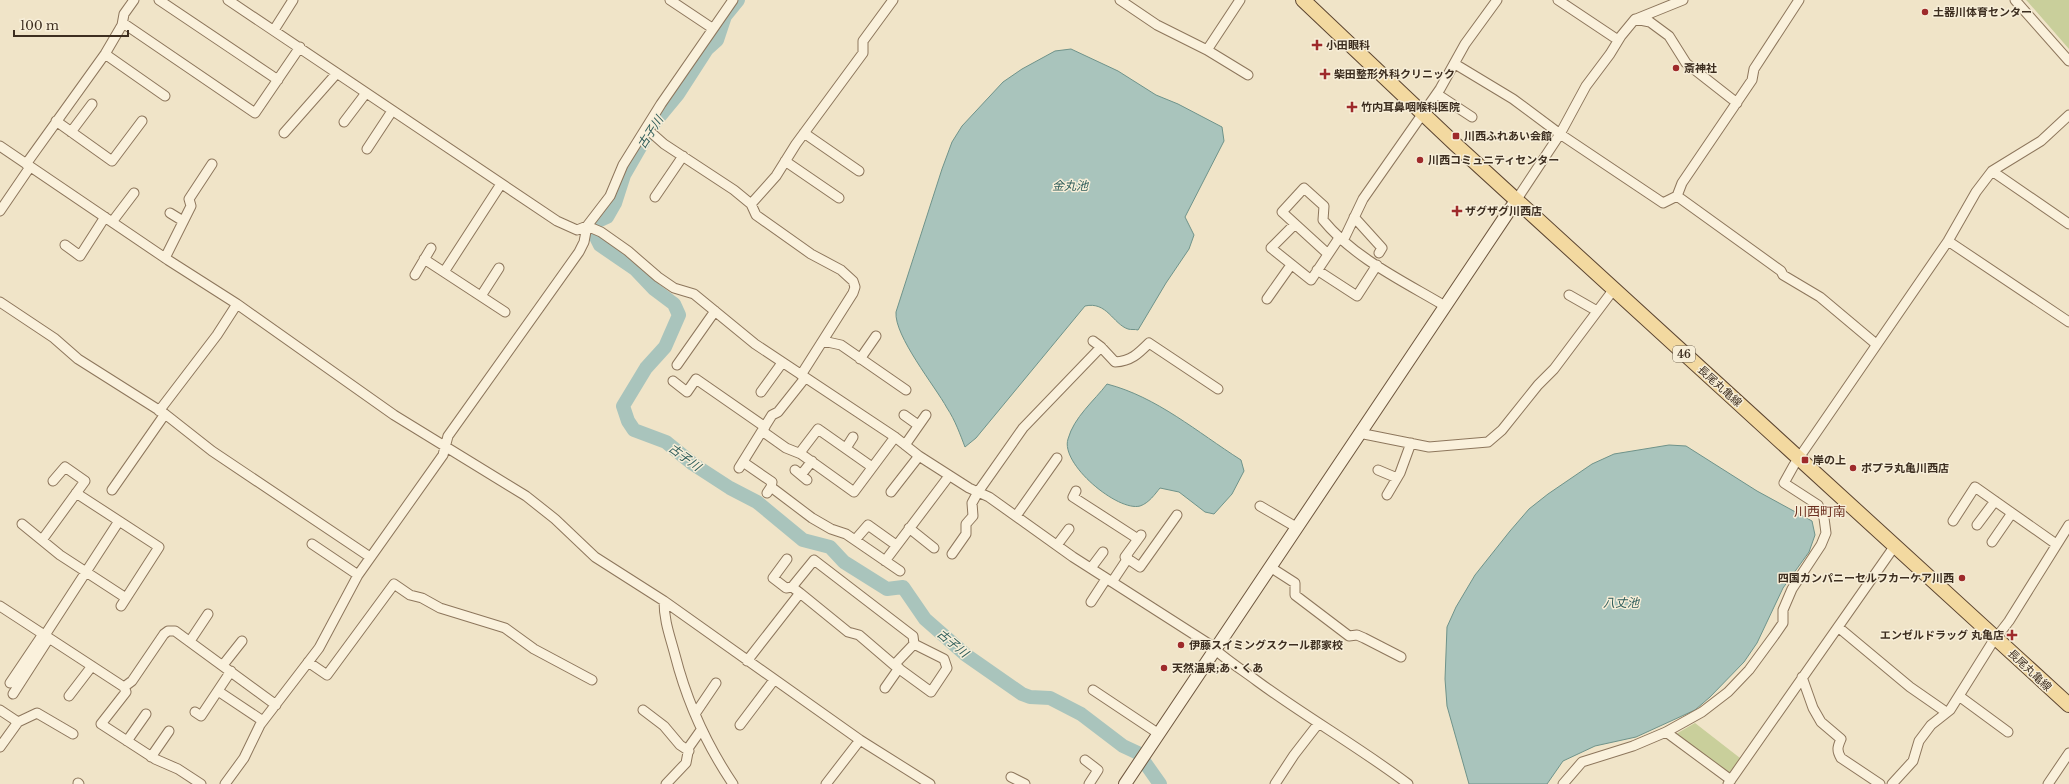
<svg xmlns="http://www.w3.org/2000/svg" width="2069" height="784" font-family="'Libre Baskerville','Noto Sans JP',serif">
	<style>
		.green { fill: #c9cf9b }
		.water { fill: #a9c4bc; stroke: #6f938a }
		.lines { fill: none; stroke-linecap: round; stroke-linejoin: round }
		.river { stroke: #a9c4bc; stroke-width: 14 }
		.street-casing { stroke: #8d765c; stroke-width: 11 }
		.secondary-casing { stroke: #6f573f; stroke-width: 14 }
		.primary-casing { stroke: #5b4430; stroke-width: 16 }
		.street { stroke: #faf1dc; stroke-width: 9 }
		.secondary { stroke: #faf1dc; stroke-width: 12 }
		.primary { stroke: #f3d9a0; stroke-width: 14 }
		.poi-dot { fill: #9e2a2b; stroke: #f7eed8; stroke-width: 1.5 }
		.labels { text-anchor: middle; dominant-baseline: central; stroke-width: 3; stroke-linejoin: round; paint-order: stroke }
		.shield { fill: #f7eed8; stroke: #756857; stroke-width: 1 }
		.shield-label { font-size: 10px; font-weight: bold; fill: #3d2e20 }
		.poi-label { font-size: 11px; font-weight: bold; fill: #3d2e20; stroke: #f7eed8; text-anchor: start }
		.street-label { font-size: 11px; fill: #3d2e20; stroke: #f7eed8 }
		.water-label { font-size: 12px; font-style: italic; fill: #2f5d5a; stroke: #f7eed8 }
		.quarter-label { font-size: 13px; fill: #6b2e1e; stroke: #f7eed8 }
	</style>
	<rect width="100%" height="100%" fill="#f0e4c8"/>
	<path class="green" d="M2026,0H2069V49L2028,2Z
		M1695,723L1740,758L1730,772H1726L1676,734Z"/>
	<path class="water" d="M1071,49L1118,71L1156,95L1178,104L1222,127L1224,141L1185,217L1194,235L1189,249L1166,283L1138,330C1135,329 1131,330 1128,329C1113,324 1107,301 1085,306L976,438L965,447C960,434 955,420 947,408C935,386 894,336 896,312L942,169L952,142L962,126L1003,82L1022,69L1055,51Z
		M1107,384C1157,397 1197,432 1241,460L1244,471L1232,494L1214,514L1205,512L1179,492L1160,488C1155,494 1149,503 1140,506C1118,512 1060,464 1068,439C1074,417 1094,401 1107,384Z
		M1669,445L1686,446L1757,491L1812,521L1815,535L1809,552L1783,588L1757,643L1744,662L1710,697L1695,710L1636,737L1595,746L1563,761L1547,784H1469L1447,706L1445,679L1447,627L1456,607L1475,575L1510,531L1529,509L1548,494L1592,464L1614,454Z"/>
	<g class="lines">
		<path class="river" d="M738,0L725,16L717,40L707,49L678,94L654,123L624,175L615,203L607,217L596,222L594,233L600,245L635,269L654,289L674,304L679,315L665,347L646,368L623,406L628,421L634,430L666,442L693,464L730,488L757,502L803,540L830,547L844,562L887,589L903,587L925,619L966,655L1022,694L1030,697L1050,698L1081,714L1123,746L1138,753L1160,784"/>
		<g class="street-casing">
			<path id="street" d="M159,0L278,80
				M228,0L557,221L577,230L587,226L601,232L628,251L658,277L674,288L694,294L755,344L895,437L919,456L969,488L989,497L1073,557L1209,644C1223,658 1241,669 1257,681C1306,717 1359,747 1408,784
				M670,0L712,28
				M1120,0L1157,25L1207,50L1248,75
				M1558,0L1618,40
				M2015,0L2069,61
				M1636,19L1683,0
				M123,23L255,113L300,47
				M274,30L293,0
				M1207,50L1240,0
				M105,54L165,96
				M1455,64L1513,99L1560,134L1663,203L1677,196L1682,183L1752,80L1754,69L1799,0
				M1437,94L1472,117
				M56,121L112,161L142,121
				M344,122L366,93
				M646,128L664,144L734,190L751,204L756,215L811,254L841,270L853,281L855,287L853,293L801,375
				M71,132L92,104
				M284,133L337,73
				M804,133L859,171
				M0,146L168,260L237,304L394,415L526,496L555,519L595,557L664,601L860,740L930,784
				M367,149L392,111
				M785,161L839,198
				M26,164L105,54L122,25L124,14L134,0
				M1992,171L2069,224
				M1677,196L1781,271L1783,275L1820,297L1876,344
				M655,197L683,156
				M1517,199L1560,134L1586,86L1610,54L1621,36L1635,19L1650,22L1669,36L1686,63L1737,103
				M751,204L776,176L796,144L863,53V41L893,0
				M0,211L30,167
				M170,213L183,221
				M1354,217L1382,248L1379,253
				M112,222L134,193
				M1295,224L1271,248L1311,280L1339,238
				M1343,241L1363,199L1440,89L1465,44L1497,0
				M1948,241L2069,322
				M65,245L80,256L105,217
				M1328,254L1282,212L1304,188L1324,206L1323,220C1354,258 1403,281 1445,306
				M165,258L191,206L189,199L212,164
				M424,259L505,312
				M1317,270L1357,296L1377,265
				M444,272L501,184
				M415,275L431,248
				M1569,295L1597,311
				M481,296L499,268
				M1267,299L1291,265
				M0,302L54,338L78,359L165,414L212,451L370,557
				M823,341L841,345L906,390
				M1093,341L1101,347
				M860,359L876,336
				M677,365L715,311
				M805,378L778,412L772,415L762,431L786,448L801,454L854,492L895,437
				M673,381L687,392L696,379L765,427
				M761,392L782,363
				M159,411L217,335L237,304
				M904,415L918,425
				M1359,433L1429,447L1488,442L1502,430L1538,385L1554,369L1614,289
				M905,445L926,415
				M846,448L853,437
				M801,454L802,450L818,429L872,467
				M743,462L772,482L771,487L767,493
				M739,468L762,431
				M795,470L807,480
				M1378,470L1397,478
				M801,475L812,461
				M771,487L812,518L831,529L846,534L900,571
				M112,490L165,414
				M1076,491L1073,497L1138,539
				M891,492L919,456
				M76,493L159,547L121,606
				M1387,495L1400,473L1411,443
				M1260,506L1296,527
				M1016,516L1057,458
				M1953,521L1975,487L2056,544
				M22,524L60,555L126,598
				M1977,525L1995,501
				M909,528L934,548
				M1141,535L1125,557L1140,567L1177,515
				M42,540L85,481L65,467L53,481
				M855,540L868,525L896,545
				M1992,542L2012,513
				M312,544L358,575
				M1057,545L1069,529
				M952,554L966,534V524L973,516L972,503L978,492L1023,428L1101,347L1115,362C1131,361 1138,354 1149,343L1218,389
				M787,559L773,578L786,588L792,587
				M885,561L949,476
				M1270,567L1295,583V595L1349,636L1357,635L1364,638L1401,657
				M1091,568L1103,552
				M1112,582L1128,558
				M664,601C664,621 670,636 675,655C687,702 706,744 733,784
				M1091,602L1106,579
				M0,606L124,687L132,681L164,634L168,631H175L276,705
				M1838,627L1910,687L1946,712
				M45,635L119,521
				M190,641L208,614
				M747,661L800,593L792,587L814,560L913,636L914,644L894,665L859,635L848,632L800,593
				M308,662L327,675L394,584L410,595L422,598L440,608L505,628L534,649L592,680
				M223,665L242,641
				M894,665L931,692L947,668L944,659L914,644
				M1802,677L1813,708L1821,722L1841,739C1838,746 1836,750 1841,758L1880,784
				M10,683L43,634
				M124,687L126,692L101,724L155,759L178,769L201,784
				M885,688L899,668
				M1093,690L1159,734
				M218,691L263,721
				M13,694L49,638
				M69,696L92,666
				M1959,696L2008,732
				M0,710L18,722
				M643,710L664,726L680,745L689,751
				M195,712L201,716L231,671
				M695,714L716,683
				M740,725L774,680
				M1666,732L1731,780
				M127,741L146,714
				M0,747L18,722L37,713L73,734
				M151,757L169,731
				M1085,760L1098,770L1089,784
				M1011,777L1025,784
				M78,783L79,784
				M225,784L244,758L260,725L319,648L358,575L443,455L448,436L579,252L584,242L587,226L610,196L623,165L661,104L733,0
				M666,784L686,763L689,747L701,730
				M826,784L860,740
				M1275,784L1294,755L1318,724
				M1563,784L1582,762L1633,746L1666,732L1702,712L1728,692L1749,670L1774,636L1783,623V610L1792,589L1821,545L1826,533L1824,518L1818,505L1784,483L1794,465L1948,241L1976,192L1992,171L2041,141L2069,115
				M1728,784L1894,547
				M1892,784L1913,761L1919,741L1931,725L1950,710L1992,643L2009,621L2069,525
				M2048,784L2069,753"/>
		</g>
		<g class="secondary-casing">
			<path id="secondary" d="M1125,784L1517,199"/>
		</g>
		<g class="primary-casing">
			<path id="primary" d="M1303,0L1455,144L2069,705"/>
		</g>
		<use href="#street" class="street"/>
		<use href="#secondary" class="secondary"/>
		<use href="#primary" class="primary"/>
	</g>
	<g class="poi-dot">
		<circle cx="1925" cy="12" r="4"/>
		<path d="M1315 39h4v4h4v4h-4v4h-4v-4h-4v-4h4z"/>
		<circle cx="1676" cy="68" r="4"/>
		<path d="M1323 68h4v4h4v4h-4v4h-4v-4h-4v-4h4z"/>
		<path d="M1350 101h4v4h4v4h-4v4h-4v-4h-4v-4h4z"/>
		<rect x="1452" y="132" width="8" height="8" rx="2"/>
		<circle cx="1420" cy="160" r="4"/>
		<path d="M1455 205h4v4h4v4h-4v4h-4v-4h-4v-4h4z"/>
		<rect x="1801" y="456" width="8" height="8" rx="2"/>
		<circle cx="1853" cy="468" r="4"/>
		<circle cx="1962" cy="578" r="4"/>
		<path d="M2010 629h4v4h4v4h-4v4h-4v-4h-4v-4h4z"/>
		<circle cx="1181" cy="645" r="4"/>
		<circle cx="1164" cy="668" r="4"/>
	</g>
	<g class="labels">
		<rect class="shield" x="1673" y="346" width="22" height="16" rx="3"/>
		<g class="shield-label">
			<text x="1684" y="354">46</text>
		</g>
		<g class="poi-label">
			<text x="1933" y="12">土器川体育センター</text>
			<text x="1326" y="45">小田眼科</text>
			<text x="1684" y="68">斎神社</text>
			<text x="1334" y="74">柴田整形外科クリニック</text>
			<text x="1361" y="107">竹内耳鼻咽喉科医院</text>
			<text x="1464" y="136">川西ふれあい会館</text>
			<text x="1428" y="160">川西コミュニティセンター</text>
			<text x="1465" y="211">ザグザグ川西店</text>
			<text x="1813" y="460">岸の上</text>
			<text x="1861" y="468">ポプラ丸亀川西店</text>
			<text x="1954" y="578" text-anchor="end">四国カンパニーセルフカーケア川西</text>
			<text x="2004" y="635" text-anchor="end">エンゼルドラッグ 丸亀店</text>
			<text x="1189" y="645">伊藤スイミングスクール郡家校</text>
			<text x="1172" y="668">天然温泉;あ・くあ</text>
		</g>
		<g class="street-label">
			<text transform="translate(1720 386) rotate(42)">長尾丸亀線</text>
			<text transform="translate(2030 670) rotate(43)">長尾丸亀線</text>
		</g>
		<g class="water-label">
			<text transform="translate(650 132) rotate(-57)">古子川</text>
			<text x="1070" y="185">金丸池</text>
			<text transform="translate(685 457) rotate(36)">古子川</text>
			<text x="1621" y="602">八丈池</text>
			<text transform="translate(953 643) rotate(40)">古子川</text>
		</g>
		<g class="quarter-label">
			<text x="1820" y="511">川西町南</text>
		</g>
	</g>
	<path d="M14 30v6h114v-6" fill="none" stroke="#3d2e20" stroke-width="2"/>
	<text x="20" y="30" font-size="12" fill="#3d2e20" stroke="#f7eed8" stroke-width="3" paint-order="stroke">100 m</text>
</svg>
